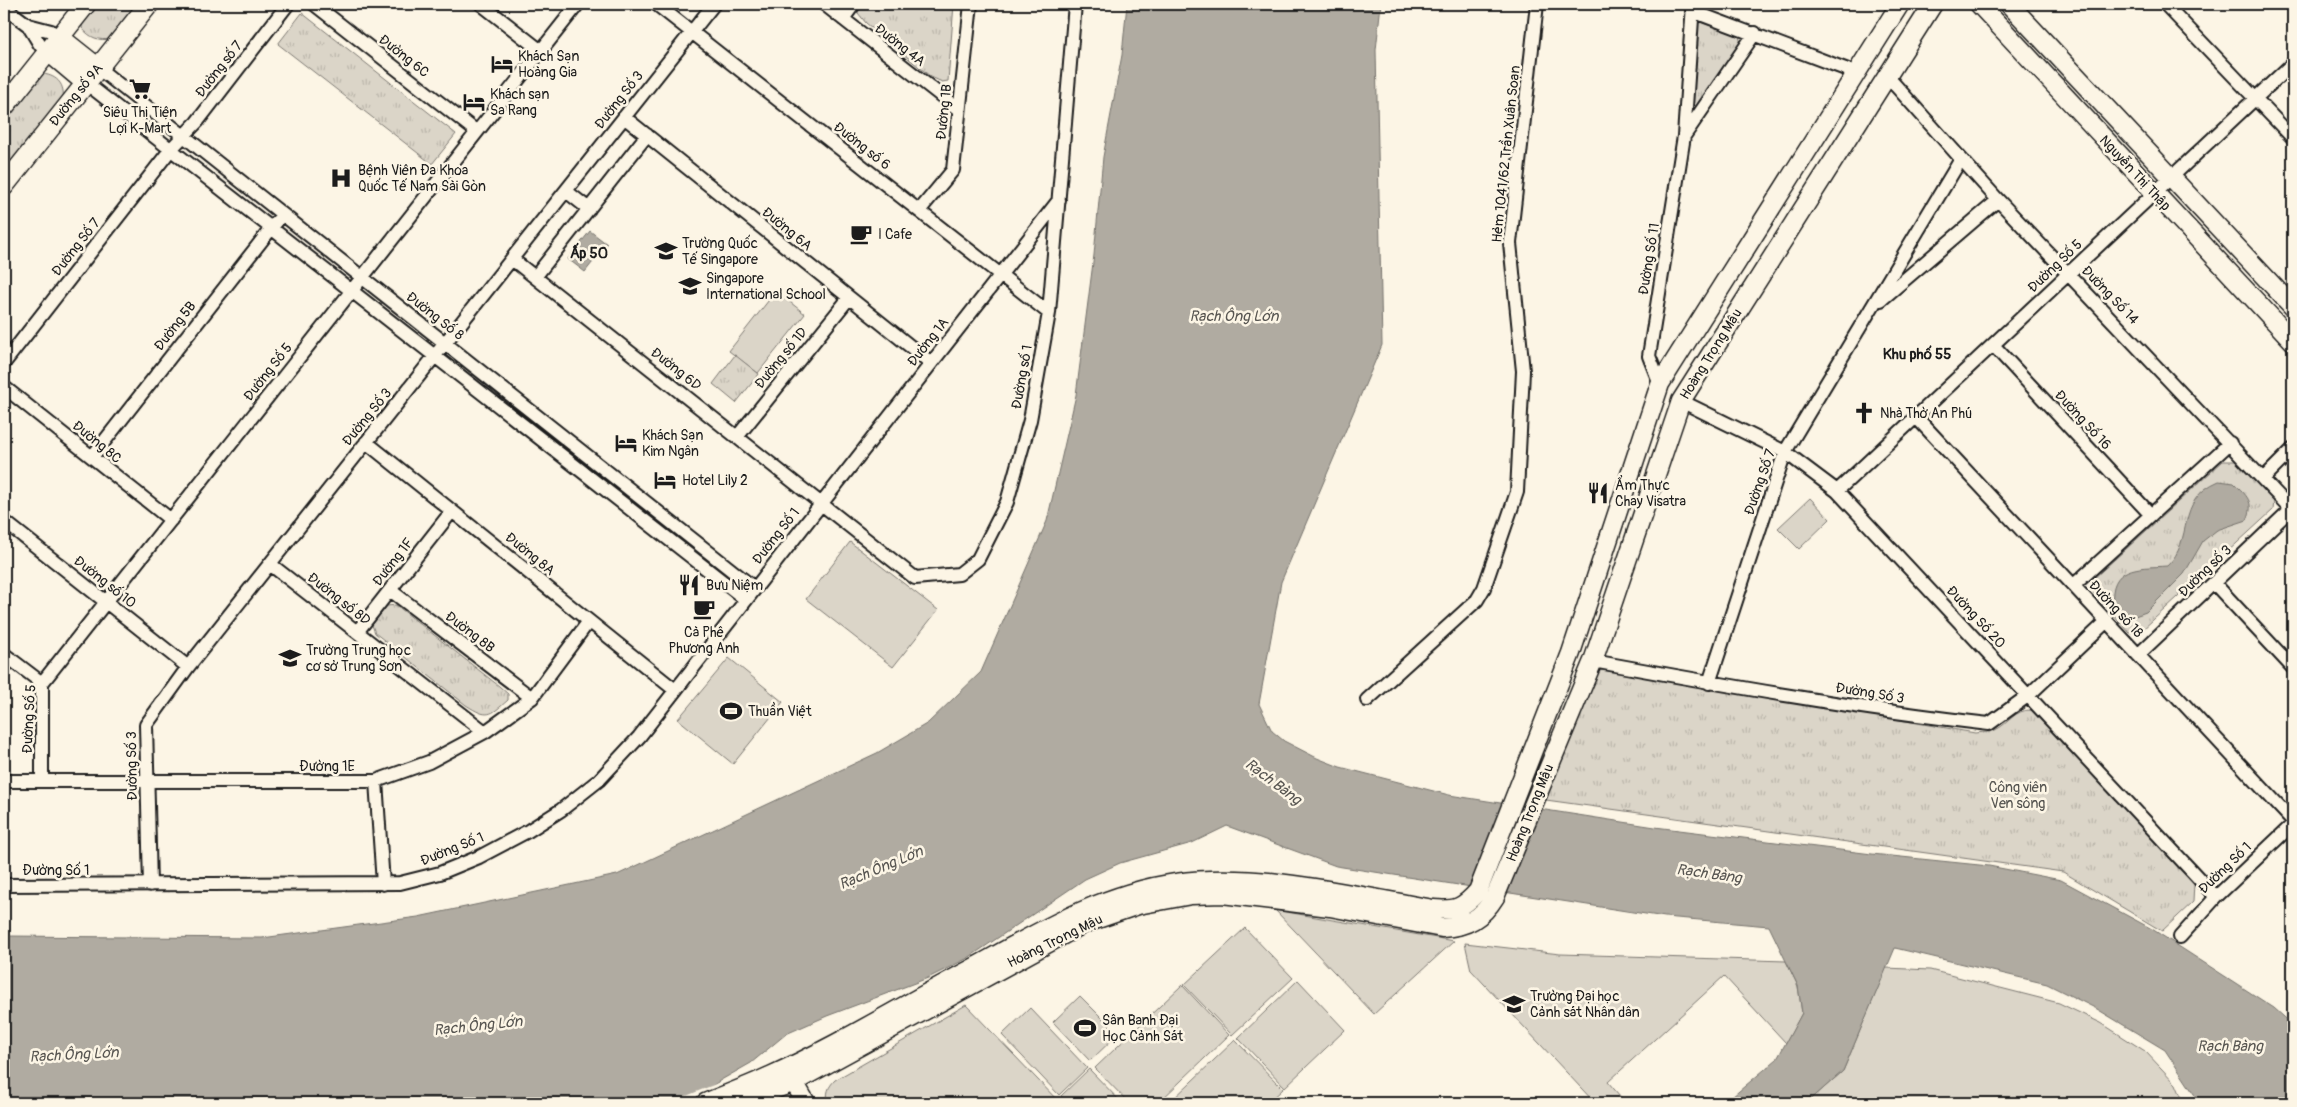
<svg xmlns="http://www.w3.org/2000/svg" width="2297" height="1107" font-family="Pangolin,sans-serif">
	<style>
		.grass { fill: #dbd5c8; stroke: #7c7872 }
		.park { fill: url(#park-tufts); stroke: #7c7872 }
		.water { fill: #b0aba1; stroke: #75726c }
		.pier { fill: #fcf5e5 }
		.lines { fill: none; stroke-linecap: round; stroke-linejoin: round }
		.street-casing { stroke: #1c1c1c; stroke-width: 16 }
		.secondary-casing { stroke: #1c1c1c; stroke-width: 21 }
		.primary-casing { stroke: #1c1c1c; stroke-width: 22 }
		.street { stroke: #fcf5e5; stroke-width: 12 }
		.secondary { stroke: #fcf5e5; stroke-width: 18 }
		.primary { stroke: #fcf5e5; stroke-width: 19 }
		.labels { text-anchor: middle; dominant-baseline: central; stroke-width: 5; stroke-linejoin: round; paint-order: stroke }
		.street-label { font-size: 14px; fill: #1c1c1c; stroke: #fcf5e5 }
		.poi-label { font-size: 14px; fill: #1c1c1c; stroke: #fcf5e5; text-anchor: start }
		.park-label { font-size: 14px; fill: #555450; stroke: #fcf5e5 }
		.neighbourhood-label { font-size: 15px; font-weight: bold; fill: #1c1c1c; stroke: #fcf5e5 }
		.water-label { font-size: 15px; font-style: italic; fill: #575551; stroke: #fcf5e5 }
	</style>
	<defs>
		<pattern id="park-tufts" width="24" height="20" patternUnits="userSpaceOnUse" patternTransform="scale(1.25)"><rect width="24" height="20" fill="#dbd5c8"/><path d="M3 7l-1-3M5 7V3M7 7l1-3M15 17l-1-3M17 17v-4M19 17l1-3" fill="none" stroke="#bbb6ab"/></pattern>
	</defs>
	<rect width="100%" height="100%" fill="#fcf5e5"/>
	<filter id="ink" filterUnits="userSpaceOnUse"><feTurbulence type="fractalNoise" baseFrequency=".02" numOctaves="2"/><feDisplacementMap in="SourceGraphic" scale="10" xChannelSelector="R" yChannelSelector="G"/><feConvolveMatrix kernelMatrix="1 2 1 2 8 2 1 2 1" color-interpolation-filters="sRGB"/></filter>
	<g filter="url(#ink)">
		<path class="grass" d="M776,291L805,314L758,373L729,351Z
			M1810,498L1830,519L1799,549L1778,528Z
			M850,542L938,610L893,667L806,599Z
			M729,658L783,702L733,764L678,719Z
			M1275,910L1454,941L1374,1014Z
			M1245,928L1293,978L1232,1035L1184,985Z
			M1465,943L1560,954L1786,961L1798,986L1802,1013L1786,1043L1724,976L1608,1082L1626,1103H1595L1471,970Z
			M1886,968L1930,970L2059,1003L2101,1023L2145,1051L2176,1084L2184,1103H1807L1843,1071Z
			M1298,980L1345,1030L1285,1087L1238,1038Z
			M1182,985L1229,1035L1158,1103H1129L1095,1068Z
			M1080,996L1118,1034L1090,1061L1053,1022Z
			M966,1005L1060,1103H828C826,1093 828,1087 835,1080Z
			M1030,1008L1087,1068L1059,1095L1002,1035Z
			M1235,1040L1283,1089L1268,1103H1169Z
			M1089,1069L1122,1103H1068L1061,1096Z"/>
		<path class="park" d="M95,4H140L111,39C99,41 90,38 82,28L83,19Z
			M861,4H954L948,81L942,82L931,77L866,23L858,13Z
			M302,13L456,134L432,164L278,44Z
			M1701,22L1739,36L1741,44L1694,112L1691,111L1696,24Z
			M43,74C58,76 65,85 63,100L4,175V118L36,78Z
			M735,355L759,374L736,403L713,384Z
			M2223,461H2236L2274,501L2273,510L2142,630L2130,633L2092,591L2093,579Z
			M396,605L499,686L508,694V700C490,716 488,719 466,705L375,633L372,625L387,606Z
			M1605,669L1975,733C1981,732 1989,733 1995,730C2009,724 2014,709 2032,710L2194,883L2193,902L2162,931L2063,872L1546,800L1589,681L1595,673Z"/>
		<path class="water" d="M1127,4H1381L1376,50L1382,345L1281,582L1259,704L1272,731L1284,741L1317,758L1340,767L1449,795L1655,827L1872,854L1989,866L2061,880L2152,929L2274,1008L2293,1025V1103H2200L2165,1050L2097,1009L2047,984L1895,948L1843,1071L1807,1103H1714L1732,1097L1777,1059L1802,1013L1798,986L1769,926L1665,917L1336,866L1227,826L1192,843L1120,863L1085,879L968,958L928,978L827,1016L786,1034L751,1063L721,1080L700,1094L692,1103H4V936L262,938L418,917L617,875L877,753L928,723L981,672L1047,521L1076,395L1094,255L1103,157L1122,55Z
			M590,231L607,244L585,272L568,259Z
			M2219,481L2234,483C2247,496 2255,502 2247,520L2217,530L2203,541L2184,574L2146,612L2135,616L2124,613L2113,605C2109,565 2138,568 2167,566C2195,540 2174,500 2219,481Z"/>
		<path class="pier" d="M723,1082L696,1103H669L723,1081Z"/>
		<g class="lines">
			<g class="street-casing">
				<path id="street" d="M314,4L477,132
					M481,4L541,51
					M656,4L1049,313
					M824,4L958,109
					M2165,4L2293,138
					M4,7L28,25L40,45L48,51
					M1692,11L1856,73
					M843,19L854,4
					M28,25L51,31L59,37
					M98,68L754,588
					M1887,76L1998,200L2293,511
					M86,83L745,599
					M624,117L931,363
					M1684,136L1755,33
					M566,191L589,209
					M919,211L953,170L971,4
					M512,259L915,578L959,574L978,559L1007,502L1030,420L1049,313L1075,4
					M535,277L647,135
					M1881,300L1998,200
					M1994,346L2151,515
					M4,363L171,149L197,122L288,4
					M1660,384L1649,356L1684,136L1693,4
					M4,387L171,520
					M1681,401L1785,452L1837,491L2216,897
					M1917,418L2293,821
					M737,437L849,298
					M366,442L675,690
					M92,457L277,221
					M2263,479L2293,449
					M1837,491L2293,63
					M4,521L188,667
					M270,564L485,732
					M2214,583L2293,668
					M2074,585L2230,443
					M390,590L532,698
					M357,632L452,511
					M4,654L42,683
					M2138,655L2291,509
					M1593,661C1724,685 1856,709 1989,724L2029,695L2107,621
					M1709,683L1785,452L1961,159
					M1367,700L1477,600L1484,588L1517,492L1523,371L1510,243L1537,4
					M4,781H376L429,762L485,732L532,698L589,621
					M42,781V683L578,4
					M376,781L383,884
					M4,885L400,883L440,873L479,857L528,831L561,810L599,780L639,737L1059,200
					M150,885L146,725L188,667L714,4
					M2180,937L2216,897L2293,824"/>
			</g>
			<g class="secondary-casing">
				<path id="secondary" d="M1979,4L2293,341
					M2009,4L2293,307
					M789,1073L806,1103
					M705,1103C727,1094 749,1086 770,1076C837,1046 900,1007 964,973C1032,936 1098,894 1176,883C1257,871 1353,895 1433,909C1456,911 1463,908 1478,891L1571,653L1660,384L1900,4
					M740,1103L794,1082L1083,924L1138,905L1191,895L1222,894L1330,907L1442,928C1467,927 1482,918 1495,897L1593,661L1681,401L1933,4"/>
			</g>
			<g class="primary-casing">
				<path id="primary" d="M59,37L98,68
					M48,51L86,83
					M4,107L86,4
					M4,186L149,4"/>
			</g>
			<use href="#street" class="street"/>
			<use href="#secondary" class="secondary"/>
			<use href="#primary" class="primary"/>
		</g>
	</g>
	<defs>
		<g id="hotel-bare" transform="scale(1.725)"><path d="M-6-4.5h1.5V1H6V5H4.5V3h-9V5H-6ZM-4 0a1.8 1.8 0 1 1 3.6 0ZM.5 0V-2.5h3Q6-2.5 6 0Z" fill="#1c1c1c" stroke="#fcf5e5" stroke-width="2.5" paint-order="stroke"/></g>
		<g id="supermarket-bare" transform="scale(1.725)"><path d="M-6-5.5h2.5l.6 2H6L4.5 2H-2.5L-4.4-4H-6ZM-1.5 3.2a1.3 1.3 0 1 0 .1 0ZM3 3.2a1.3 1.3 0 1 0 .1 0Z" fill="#1c1c1c" stroke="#fcf5e5" stroke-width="2.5" paint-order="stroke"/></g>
		<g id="hospital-bare" transform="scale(1.725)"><path d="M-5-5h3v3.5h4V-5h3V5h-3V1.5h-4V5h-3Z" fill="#1c1c1c" stroke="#fcf5e5" stroke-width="2.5" paint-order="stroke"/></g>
		<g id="cafe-bare" transform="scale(1.725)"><path d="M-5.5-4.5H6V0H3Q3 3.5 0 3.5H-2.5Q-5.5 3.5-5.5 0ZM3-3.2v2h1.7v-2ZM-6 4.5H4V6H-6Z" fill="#1c1c1c" stroke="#fcf5e5" stroke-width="2.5" paint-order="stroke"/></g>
		<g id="school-bare" transform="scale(1.725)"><path d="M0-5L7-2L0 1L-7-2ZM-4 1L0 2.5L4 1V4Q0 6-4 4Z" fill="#1c1c1c" stroke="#fcf5e5" stroke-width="2.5" paint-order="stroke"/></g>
		<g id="church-bare" transform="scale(1.725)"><path d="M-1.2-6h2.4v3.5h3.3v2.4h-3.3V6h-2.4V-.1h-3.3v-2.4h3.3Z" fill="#1c1c1c" stroke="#fcf5e5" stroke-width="2.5" paint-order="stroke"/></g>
		<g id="restaurant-bare" transform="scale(1.725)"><path d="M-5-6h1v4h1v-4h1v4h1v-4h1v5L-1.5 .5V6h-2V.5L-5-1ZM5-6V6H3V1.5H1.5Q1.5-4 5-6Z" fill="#1c1c1c" stroke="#fcf5e5" stroke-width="2.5" paint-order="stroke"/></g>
		<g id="stadium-bare" transform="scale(1.725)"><path d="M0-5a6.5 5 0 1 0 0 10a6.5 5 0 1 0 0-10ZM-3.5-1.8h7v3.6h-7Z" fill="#1c1c1c" stroke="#fcf5e5" stroke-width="2.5" paint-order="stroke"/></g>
		<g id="university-bare" transform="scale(1.725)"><path d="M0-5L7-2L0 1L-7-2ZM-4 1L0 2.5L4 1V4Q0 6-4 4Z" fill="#1c1c1c" stroke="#fcf5e5" stroke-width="2.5" paint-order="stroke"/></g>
	</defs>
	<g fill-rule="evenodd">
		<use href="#hotel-bare" x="502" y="64"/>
		<use href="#supermarket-bare" x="140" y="89"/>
		<use href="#hotel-bare" x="474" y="102"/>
		<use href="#hospital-bare" x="341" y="178"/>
		<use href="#cafe-bare" x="861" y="234"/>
		<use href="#school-bare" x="666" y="251"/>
		<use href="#school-bare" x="690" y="286"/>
		<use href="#church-bare" x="1864" y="413"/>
		<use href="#hotel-bare" x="626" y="443"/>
		<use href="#hotel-bare" x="665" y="480"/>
		<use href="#restaurant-bare" x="1598" y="493"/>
		<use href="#restaurant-bare" x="689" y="585"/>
		<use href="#cafe-bare" x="704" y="609"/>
		<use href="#school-bare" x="290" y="658"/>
		<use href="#stadium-bare" x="731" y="711"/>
		<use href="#university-bare" x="1514" y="1004"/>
		<use href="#stadium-bare" x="1085" y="1028"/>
	</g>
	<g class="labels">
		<g class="street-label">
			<text transform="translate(900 45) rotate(38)">Đường 4A</text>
			<text transform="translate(404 56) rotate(38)">Đường 6C</text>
			<text transform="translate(219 69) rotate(-52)">Đường số 7</text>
			<text transform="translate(76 95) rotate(-51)">Đường số 9A</text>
			<text transform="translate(619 100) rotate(-52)">Đường Số 3</text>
			<text transform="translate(944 112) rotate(-84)">Đường 1B</text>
			<text transform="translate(862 146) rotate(38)">Đường số 6</text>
			<text transform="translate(1506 154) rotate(-84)">Hẻm 1041/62 Trần Xuân Soạn</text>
			<text transform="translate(2135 173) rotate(47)">Nguyễn Thị Thập</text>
			<text transform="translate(787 229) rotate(39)">Đường 6A</text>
			<text transform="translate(76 247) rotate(-52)">Đường Số 7</text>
			<text transform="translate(1649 259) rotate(-81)">Đường Số 11</text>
			<text transform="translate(2055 266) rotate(-44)">Đường Số 5</text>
			<text transform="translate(2110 295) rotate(46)">Đường Số 14</text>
			<text transform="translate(435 316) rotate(38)">Đường Số 8</text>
			<text transform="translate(175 326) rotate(-52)">Đường 5B</text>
			<text transform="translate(928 342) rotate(-52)">Đường 1A</text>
			<text transform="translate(1711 354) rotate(-58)">Hoàng Trọng Mậu</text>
			<text transform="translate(781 358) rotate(-51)">Đường số 1D</text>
			<text transform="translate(676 369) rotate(38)">Đường 6D</text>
			<text transform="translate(268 372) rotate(-52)">Đường Số 5</text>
			<text transform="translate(1022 377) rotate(-80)">Đường số 1</text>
			<text transform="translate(367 417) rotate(-51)">Đường Số 3</text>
			<text transform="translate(2083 420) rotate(47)">Đường Số 16</text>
			<text transform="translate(97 442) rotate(39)">Đường 8C</text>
			<text transform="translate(1760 482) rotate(-71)">Đường Số 7</text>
			<text transform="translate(776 536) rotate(-52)">Đường Số 1</text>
			<text transform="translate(530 554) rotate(39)">Đường 8A</text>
			<text transform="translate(393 562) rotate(-52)">Đường 1F</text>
			<text transform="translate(2205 571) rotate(-44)">Đường số 3</text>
			<text transform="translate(105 582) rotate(38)">Đường số 10</text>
			<text transform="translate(339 599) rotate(38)">Đường số 8D</text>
			<text transform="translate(2116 609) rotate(47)">Đường số 18</text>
			<text transform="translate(1976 617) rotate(47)">Đường Số 20</text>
			<text transform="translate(470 632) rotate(37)">Đường 8B</text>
			<text transform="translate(1870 693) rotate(9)">Đường Số 3</text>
			<text transform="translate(29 719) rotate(-87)">Đường Số 5</text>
			<text transform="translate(132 766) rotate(-91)">Đường Số 3</text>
			<text x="327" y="766">Đường 1E</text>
			<text transform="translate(1530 813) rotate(-68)">Hoàng Trọng Mậu</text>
			<text transform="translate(452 849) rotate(-22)">Đường Số 1</text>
			<text transform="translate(2225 868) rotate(-44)">Đường Số 1</text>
			<text x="56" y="870">Đường Số 1</text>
			<text transform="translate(1055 941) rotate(-26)">Hoàng Trọng Mậu</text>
		</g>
		<g class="poi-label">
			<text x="518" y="56">Khách Sạn<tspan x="518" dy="16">Hoàng Gia</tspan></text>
			<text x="490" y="94">Khách sạn<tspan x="490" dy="16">Sa Rang</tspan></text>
			<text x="140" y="112" text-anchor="middle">Siêu Thị Tiện<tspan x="140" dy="16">Lợi K-Mart</tspan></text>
			<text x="358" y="170">Bệnh Viện Đa Khoa<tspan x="358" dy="16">Quốc Tế Nam Sài Gòn</tspan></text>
			<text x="878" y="234">I Cafe</text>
			<text x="682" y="243">Trường Quốc<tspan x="682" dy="16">Tế Singapore</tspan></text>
			<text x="706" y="278">Singapore<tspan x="706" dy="16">International School</tspan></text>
			<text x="1880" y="413">Nhà Thờ An Phú</text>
			<text x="642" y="435">Khách Sạn<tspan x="642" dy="16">Kim Ngân</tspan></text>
			<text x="682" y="480">Hotel Lily 2</text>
			<text x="1615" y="485">Ẩm Thực<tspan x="1615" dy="16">Chay Visatra</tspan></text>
			<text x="706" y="585">Bưu Niệm</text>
			<text x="704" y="632" text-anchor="middle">Cà Phê<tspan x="704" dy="16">Phương Anh</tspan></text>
			<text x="306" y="650">Trường Trung học<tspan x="306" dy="16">cơ sở Trung Sơn</tspan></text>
			<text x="748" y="711">Thuần Việt</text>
			<text x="1530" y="996">Trường Đại học<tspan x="1530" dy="16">Cảnh sát Nhân dân</tspan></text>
			<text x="1102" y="1020">Sân Banh Đại<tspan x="1102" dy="16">Học Cảnh Sát</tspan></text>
		</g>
		<g class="park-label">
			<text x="2018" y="787">Công viên<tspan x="2018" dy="16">Ven sông</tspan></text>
		</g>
		<g class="neighbourhood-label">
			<text x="589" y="253">Ấp 50</text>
			<text x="1917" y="354">Khu phố 55</text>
		</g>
		<g class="water-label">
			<text x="1234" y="316">Rạch Ông Lớn</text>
			<text transform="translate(1273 782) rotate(37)">Rạch Bàng</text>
			<text transform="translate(881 868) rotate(-23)">Rạch Ông Lớn</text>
			<text transform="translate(1709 874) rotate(8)">Rạch Bàng</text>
			<text transform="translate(478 1026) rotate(-6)">Rạch Ông Lớn</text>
			<text x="2230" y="1046">Rạch Bàng</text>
			<text transform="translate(74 1055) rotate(-3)">Rạch Ông Lớn</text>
		</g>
	</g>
	<rect width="2297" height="1107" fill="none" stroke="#fcf5e5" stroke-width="20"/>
	<rect x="10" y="10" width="2277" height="1087" fill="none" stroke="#1c1c1c" stroke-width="2" filter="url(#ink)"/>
</svg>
